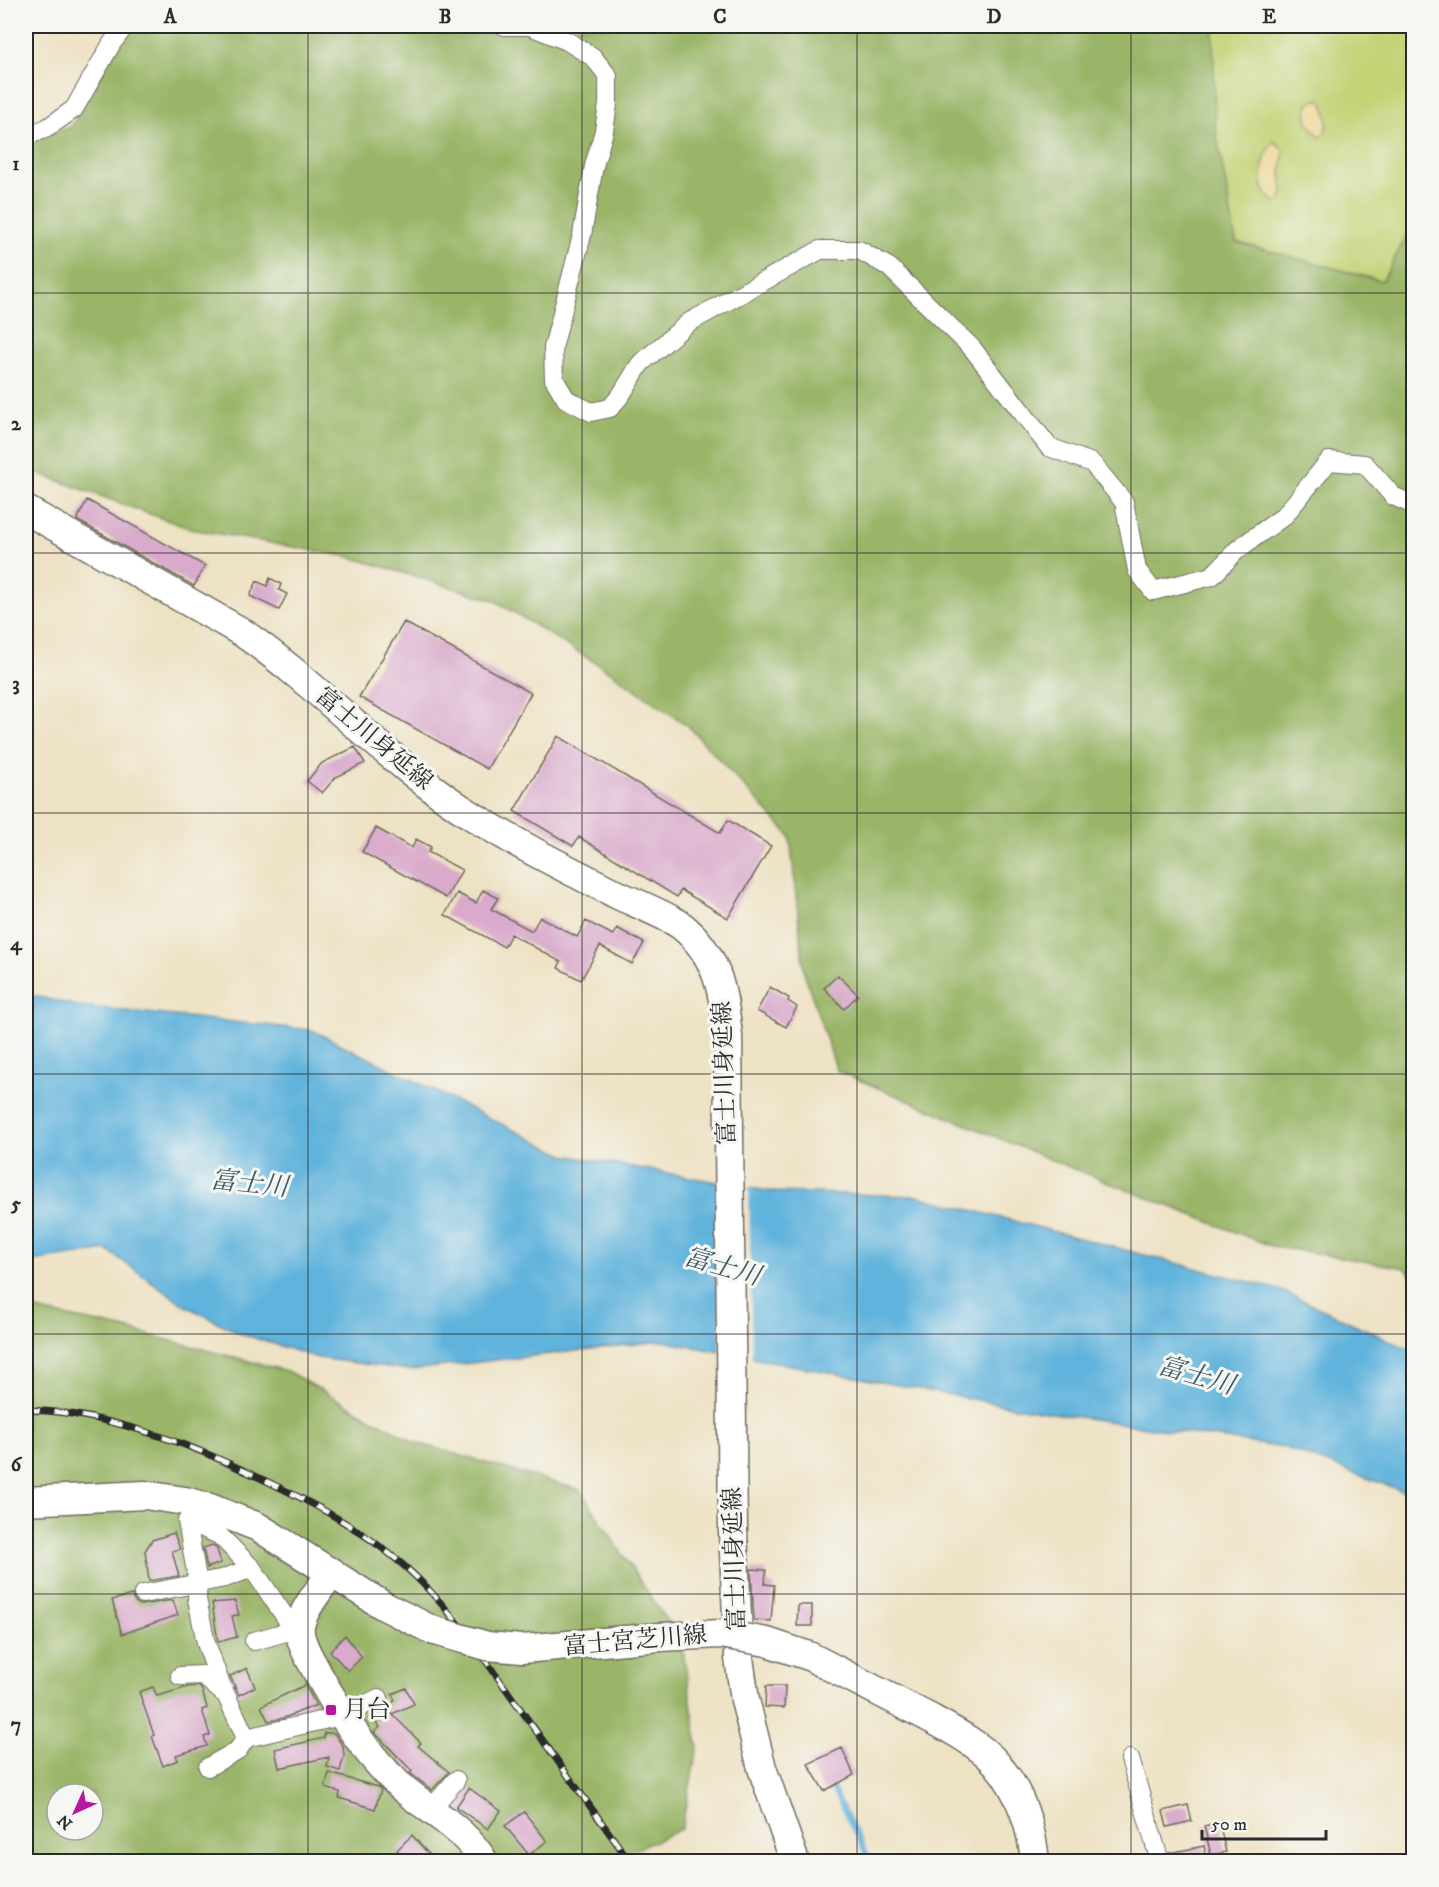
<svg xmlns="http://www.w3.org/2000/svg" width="1439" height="1887" font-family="'IM FELL DW Pica','Noto Serif JP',serif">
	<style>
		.green { fill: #c3d376; stroke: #777f50; stroke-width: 1.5 }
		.forest { fill: #9ab567; stroke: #627049; stroke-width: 1.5; fill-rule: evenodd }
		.sand { fill: #eeda9e; stroke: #8c8264; stroke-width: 1.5 }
		.water { fill: #61b3dc; stroke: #466f84; stroke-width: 1.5 }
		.pier { fill: #eee2c4 }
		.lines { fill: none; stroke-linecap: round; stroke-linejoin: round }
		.stream { stroke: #61b3dc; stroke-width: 5 }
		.building { fill: #d9aacb }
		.street-casing { stroke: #6f6b61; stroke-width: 20 }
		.primary-casing { stroke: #6f6b61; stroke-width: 31 }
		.street { stroke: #fff; stroke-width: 18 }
		.primary { stroke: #fff; stroke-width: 28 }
		.rail-casing { stroke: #2b2b2b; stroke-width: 7 }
		.rail { stroke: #f6f6f2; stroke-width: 4.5; stroke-dasharray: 14; stroke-linecap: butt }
		.primary-bridge-casing { stroke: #6f6b61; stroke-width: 31; stroke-linecap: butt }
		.primary-bridge { stroke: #fff; stroke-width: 28 }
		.grid { fill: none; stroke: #2b2b2b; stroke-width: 1.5; stroke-opacity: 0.55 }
		.poi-dot { fill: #b5179e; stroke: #f6f6f2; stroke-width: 2 }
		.labels { text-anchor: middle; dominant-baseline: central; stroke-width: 6; stroke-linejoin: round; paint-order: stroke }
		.street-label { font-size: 24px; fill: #2b2b2b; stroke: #f6f6f2 }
		.poi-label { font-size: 24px; fill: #2b2b2b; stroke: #f6f6f2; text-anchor: start }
		.water-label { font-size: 26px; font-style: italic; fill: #3e5b69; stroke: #f6f6f2 }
		.neatline { fill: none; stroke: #2b2b2b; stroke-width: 2 }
		.grid-label { font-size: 20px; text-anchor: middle; font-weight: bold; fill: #2b2b2b }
	</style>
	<rect width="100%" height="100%" fill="#f6f6f2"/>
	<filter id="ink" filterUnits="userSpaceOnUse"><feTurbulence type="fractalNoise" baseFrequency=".0167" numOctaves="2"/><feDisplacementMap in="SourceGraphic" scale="12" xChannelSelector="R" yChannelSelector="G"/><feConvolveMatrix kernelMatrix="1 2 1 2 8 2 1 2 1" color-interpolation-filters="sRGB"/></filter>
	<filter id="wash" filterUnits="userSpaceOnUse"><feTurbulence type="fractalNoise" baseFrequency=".008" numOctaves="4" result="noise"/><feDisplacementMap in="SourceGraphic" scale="24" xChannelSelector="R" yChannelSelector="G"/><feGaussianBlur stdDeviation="1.35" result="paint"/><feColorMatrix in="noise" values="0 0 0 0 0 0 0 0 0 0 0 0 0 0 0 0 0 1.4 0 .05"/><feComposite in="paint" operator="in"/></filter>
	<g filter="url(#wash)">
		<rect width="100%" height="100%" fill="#eee2c4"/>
		<path class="green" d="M1117,26H1413V294L1236,242Z"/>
		<path class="forest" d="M123,26H1213L1215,125L1236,242L1382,281L1413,225V1279L1405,1268L1271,1246L1054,1161L837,1071L804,972L790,836L689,727L609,671L494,600L350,557L191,529L26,469V140L71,127Z
			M26,1308L118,1327L287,1371L414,1442L580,1490L682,1644L698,1747L681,1829L637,1849L518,1862H26ZM57,1794H93V1830H57Z"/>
		<path class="sand" d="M1320,99C1327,109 1332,129 1320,137C1309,126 1304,119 1308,103Z
			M1274,141L1284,151L1281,172L1283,191L1281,199L1275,203C1271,198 1264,193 1263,187C1260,171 1264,153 1274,141Z"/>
		<path class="water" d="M26,994L78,1006L312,1030L564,1155L774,1192L917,1196L1280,1290L1413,1351V1495L1285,1448L1026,1409L662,1341L410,1370L318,1358L239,1333L186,1306L107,1250L26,1262Z"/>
		<path class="pier" d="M720,1179L749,1184L752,1361L720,1355Z"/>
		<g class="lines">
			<path class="stream" d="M832,1788L871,1862"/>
		</g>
		<g id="blocks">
			<path class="building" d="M87,500L205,566L194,586L77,520Z
				M270,578L281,584L279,590L287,594L279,610L250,596L257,581L267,586Z
				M404,622L531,693L487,769L359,697Z
				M558,736L720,833L728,820L771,846L728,918L681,890L677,897L579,837L573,846L514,811Z
				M355,747L365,763L336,777L322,793L307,781L322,763Z
				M376,828L412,848L416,839L431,847L428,852L462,870L446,898L362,852Z
				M483,890L498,898L491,909L532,931L540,917L577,937L586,921L613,935L617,928L644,943L632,964L600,946L581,980L558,968L561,962L511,934L504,947L445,915L457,893L476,903Z
				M838,975L858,995L844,1009L824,988Z
				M770,987L789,998L788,1001L797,1007L786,1027L757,1011Z
				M174,1533L180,1549L172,1551L179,1576L149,1581L145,1551L152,1540Z
				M213,1545L217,1549L221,1563L207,1568L203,1548Z
				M751,1569L766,1570L765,1584L774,1585L771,1621L754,1620Z
				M132,1595L134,1601L140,1605L173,1600L178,1615L122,1634L112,1600Z
				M235,1601L239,1615L232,1616L237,1637L218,1642L212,1603Z
				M798,1605H812V1626H797Z
				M345,1635L362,1657L348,1671L330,1651Z
				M247,1668L255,1687L239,1695L230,1676Z
				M305,1685L316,1705L284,1718L268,1721L261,1706Z
				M198,1686L202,1690L207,1708L202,1710L210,1735L204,1737L207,1746L176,1755L178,1760L163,1766L152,1736L154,1735L139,1692L153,1687L157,1696L188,1687Z
				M766,1686H785L784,1708L765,1707Z
				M406,1688L414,1704L392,1714L421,1743L418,1746L449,1772L432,1790L410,1773L412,1771L374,1732L380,1727L374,1721L395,1700L392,1694Z
				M324,1733H334L343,1746L344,1756L340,1771L327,1767L329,1757L279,1768L275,1749L324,1738Z
				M842,1748L854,1775L824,1791L808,1764Z
				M329,1773L378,1787L381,1790L375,1809L339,1798L340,1792L325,1788Z
				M469,1788L501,1811L488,1829L456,1807Z
				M1188,1805L1192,1821L1167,1827L1163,1811Z
				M524,1812L547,1841L529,1855L505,1826Z
				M1219,1822L1226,1852L1211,1855L1204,1826Z
				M412,1835L424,1849L437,1862H409L397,1850Z
				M1204,1846L1207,1862H1171L1169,1853Z"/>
		</g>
	</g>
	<g filter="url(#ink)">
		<use href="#blocks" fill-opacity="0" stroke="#6f6b61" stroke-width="1.5"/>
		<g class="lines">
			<g class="street-casing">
				<path id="street" d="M504,26H530L567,41L593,57L608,76V104L604,131L594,166L582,235L553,348L554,379L566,399L591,412L610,408L621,395L640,364L688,323L820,250H859L889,267L972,348L1049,447L1092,463L1124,502L1137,570L1153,591L1212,576L1238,549L1284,516L1329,461L1365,464L1393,496L1414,505
					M26,136L47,128L74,109L112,43L125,26
					M187,1521L198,1584L197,1599L206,1643L220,1682L246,1738L341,1716L379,1698
					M187,1521L219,1535L252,1568L288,1621L300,1628
					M143,1594L225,1578L252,1568
					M254,1641L300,1628
					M180,1676L202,1675L223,1693
					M1130,1759L1160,1862
					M208,1767L238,1750L246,1738
					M431,1809L456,1780"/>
			</g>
			<g class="primary-casing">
				<path id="primary" d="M26,510L240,631C322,687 389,764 474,817C520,846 569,870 618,895C635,903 669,916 683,927C718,956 724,994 728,1036L733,1532L739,1658L745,1700L762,1768L795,1862
					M26,1501L145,1495L185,1501L210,1508L258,1527L384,1606L432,1630
					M332,1572C322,1587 302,1609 300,1627C298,1641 312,1662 318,1674C341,1715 365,1753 399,1785C428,1811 464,1827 484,1862
					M928,1717C950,1729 981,1745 997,1764C1020,1791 1032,1827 1035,1862"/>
			</g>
			<use href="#street" class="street"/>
			<use href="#primary" class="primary"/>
			<g class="rail-casing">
				<path id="rail" d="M26,1410C91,1411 176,1438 234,1466C293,1493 352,1521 402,1564C445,1601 478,1650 511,1696C550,1751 590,1806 630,1862"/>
			</g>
			<use href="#rail" class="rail"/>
			<g class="primary-bridge-casing">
				<path id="primary-bridge" d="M432,1630L487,1646L522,1649L660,1637L721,1634L767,1642L809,1656L928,1717"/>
			</g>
			<use href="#primary-bridge" class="primary-bridge"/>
		</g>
	</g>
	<path class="grid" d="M308,26V1862M582,26V1862M857,26V1862M1131,26V1862M26,293H1414M26,553H1414M26,813H1414M26,1074H1414M26,1334H1414M26,1594H1414"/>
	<rect class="poi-dot" x="325" y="1704" width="12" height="12" rx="3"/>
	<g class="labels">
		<g class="street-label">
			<text transform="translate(374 739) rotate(40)">富士川身延線</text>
			<text transform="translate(725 1073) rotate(-92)">富士川身延線</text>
			<text transform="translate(735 1559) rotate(-92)">富士川身延線</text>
			<text transform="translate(635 1641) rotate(-5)">富士宮芝川線</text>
		</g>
		<g class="poi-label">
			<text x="343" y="1710">月台</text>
		</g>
		<g class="water-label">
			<text transform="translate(249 1184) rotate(6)">富士川</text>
			<text transform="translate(722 1267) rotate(16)">富士川</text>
			<text transform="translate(1196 1376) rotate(16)">富士川</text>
		</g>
	</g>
	<rect width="1439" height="1887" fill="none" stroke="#f6f6f2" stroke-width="66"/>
	<g transform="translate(75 1812) rotate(225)"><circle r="28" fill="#f6f6f2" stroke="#a5a5a2" stroke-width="1.5"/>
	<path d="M0-4.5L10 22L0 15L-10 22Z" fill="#b5179e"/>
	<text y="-9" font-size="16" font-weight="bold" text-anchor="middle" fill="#2b2b2b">N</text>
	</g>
	<path d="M1202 1830v9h124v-9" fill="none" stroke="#2b2b2b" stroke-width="3"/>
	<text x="1211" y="1830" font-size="18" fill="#2b2b2b" stroke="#f6f6f2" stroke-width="4.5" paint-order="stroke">50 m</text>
	<rect x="33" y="33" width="1373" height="1821" class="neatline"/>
	<g class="grid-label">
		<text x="170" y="23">A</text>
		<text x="445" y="23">B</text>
		<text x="720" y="23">C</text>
		<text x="994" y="23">D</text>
		<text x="1269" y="23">E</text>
		<text x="16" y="170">1</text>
		<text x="16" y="430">2</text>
		<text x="16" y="690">3</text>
		<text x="16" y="950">4</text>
		<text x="16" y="1210">5</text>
		<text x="16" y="1471">6</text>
		<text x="16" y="1731">7</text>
	</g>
</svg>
